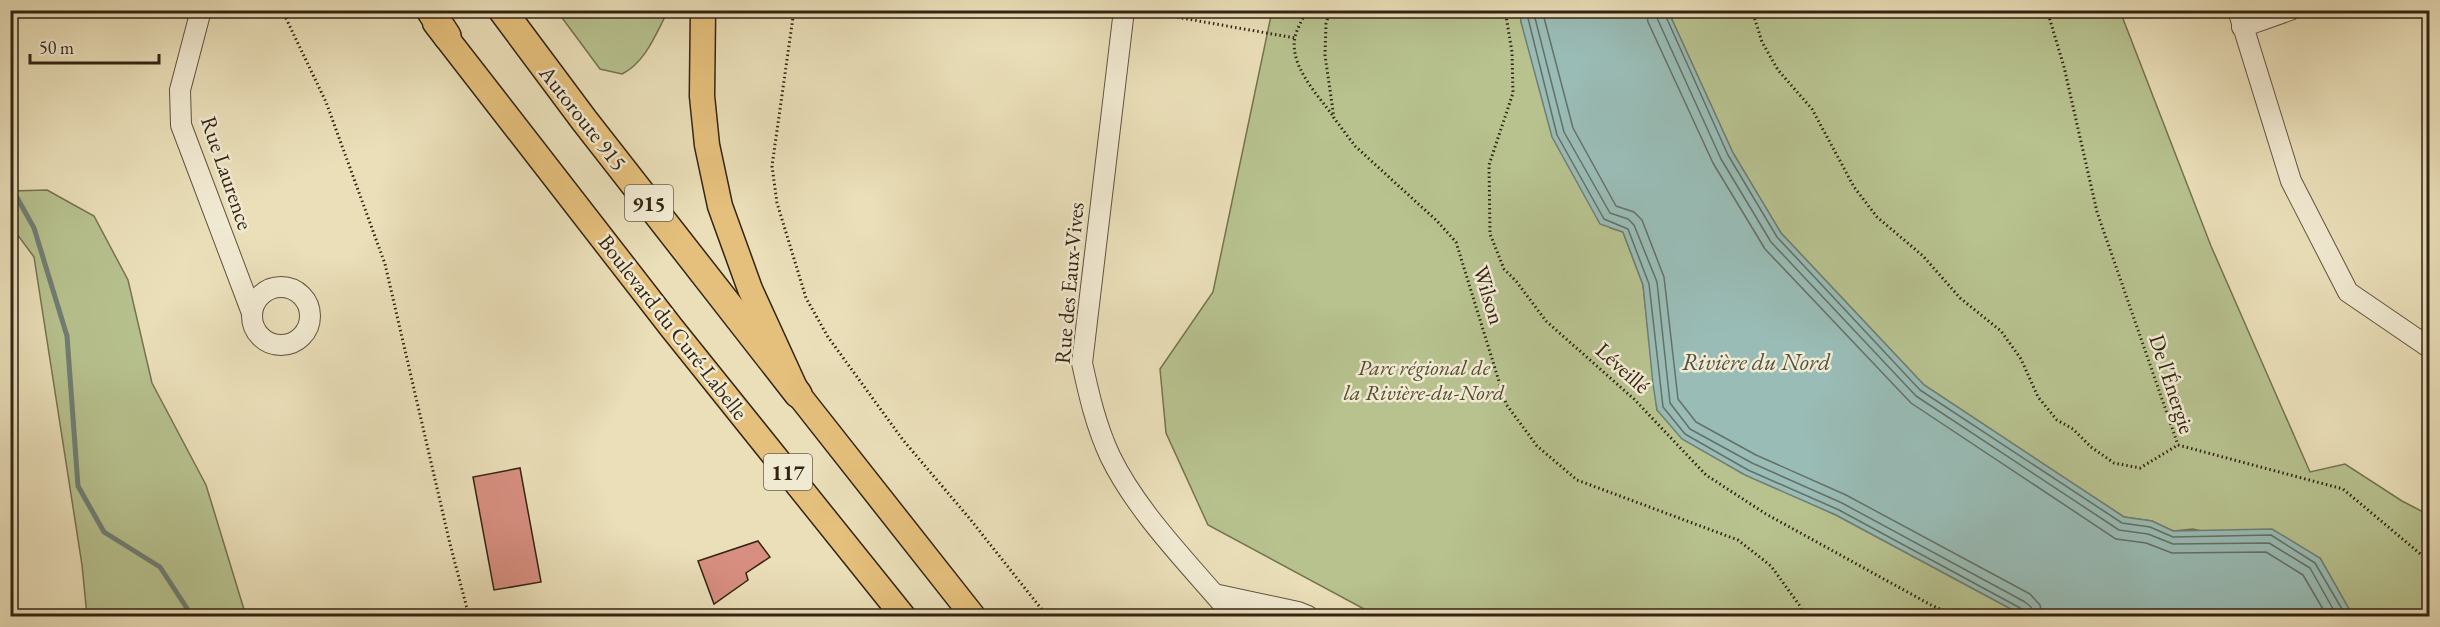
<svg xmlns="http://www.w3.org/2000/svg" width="2440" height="627" font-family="'EB Garamond',serif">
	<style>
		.green { fill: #b7c28f; stroke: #757352; stroke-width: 1.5 }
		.water { fill: #99bcb6; stroke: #707f75; stroke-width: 1.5 }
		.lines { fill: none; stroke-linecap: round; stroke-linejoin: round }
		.shore { stroke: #667065; stroke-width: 1.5 }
		.stream { stroke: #707f75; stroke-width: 5 }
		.building { fill: #d88f81; stroke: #332414; stroke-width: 1.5 }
		.minor-casing { stroke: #61533d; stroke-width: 22 }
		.major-casing { stroke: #332414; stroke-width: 27 }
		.highway-casing { stroke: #332414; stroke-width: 30 }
		.path { stroke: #332414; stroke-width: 3; stroke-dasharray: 1.5 3; stroke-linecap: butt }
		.minor { stroke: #f1ead2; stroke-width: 20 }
		.major { stroke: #e5c07c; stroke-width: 24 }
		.highway { stroke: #e5c07c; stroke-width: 27 }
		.labels { text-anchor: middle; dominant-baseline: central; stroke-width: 5; stroke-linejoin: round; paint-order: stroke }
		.shield { fill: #f1ead2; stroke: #6c5f4d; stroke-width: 1.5 }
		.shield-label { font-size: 21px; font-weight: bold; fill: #332414 }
		.street-label { font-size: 22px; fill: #332414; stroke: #f1ead2 }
		.park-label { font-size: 22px; font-style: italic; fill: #544c33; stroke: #f1ead2 }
		.water-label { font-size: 24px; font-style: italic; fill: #525245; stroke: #f1ead2 }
	</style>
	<rect width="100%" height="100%" fill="#eadfb9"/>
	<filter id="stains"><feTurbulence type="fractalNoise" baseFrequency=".00333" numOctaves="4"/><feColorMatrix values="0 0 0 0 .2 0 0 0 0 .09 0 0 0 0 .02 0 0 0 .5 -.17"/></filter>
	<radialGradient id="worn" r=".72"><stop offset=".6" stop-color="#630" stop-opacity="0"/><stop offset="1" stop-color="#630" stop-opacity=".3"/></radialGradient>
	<path class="green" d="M557,11H668C656,33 646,62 622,74L600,69Z
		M1272,11H1520L1521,22L1610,228L1623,232L1643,285L1657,410L1740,472L1836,515L2024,616H1377L1208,525L1166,433L1160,369L1213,292Z
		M1668,11H2120L2211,246L2310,472L2345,464L2402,501L2429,515V616H2353L2320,558L2193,529L2173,531L2152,521L2124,517L1924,385L1781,233L1733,153Z
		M47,190L94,216L128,280L152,383L206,485L246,616H87L82,565L34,257L11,226V191Z"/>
	<path class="water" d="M1520,11H1668L1733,153L1781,233L1924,385L2124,517L2152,521L2173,531L2272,529L2320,558L2353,616H2024L1836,515L1745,475L1682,439L1657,410L1653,384L1643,285L1623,232L1600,224L1552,137L1521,22Z"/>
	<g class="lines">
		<path class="shore" d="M1526,10L1557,135L1604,219L1628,229L1649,284L1663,407L1685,434L1748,470L1839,510L2022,609L2025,616
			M1533,10L1564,132L1610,213L1628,219L1634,225L1657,282L1670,403L1690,429L1752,463L1842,503L2025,602L2031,607L2033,616
			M1542,10L1573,128L1616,206L1634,212L1642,220L1664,277L1678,399L1696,422L1756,455L1846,495L2030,594L2040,605L2042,616
			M1646,10L1648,22L1713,163L1765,249L1911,403L2116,539L2146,543L2172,553L2266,552L2303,575L2327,616
			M1655,10L1657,18L1721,159L1771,242L1916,396L2119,530L2148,534L2173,544L2269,543L2310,568L2337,616
			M1663,10L1728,155L1777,237L1920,390L2122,523L2150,527L2173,537L2271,535L2315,563L2346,616"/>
		<path class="stream" d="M10,185L34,228L67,336L78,486L104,532L160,567L192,616"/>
	</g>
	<path class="building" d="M520,468L541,582L494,590L473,477Z
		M758,541L770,557L746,573L748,580L714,604L698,561Z"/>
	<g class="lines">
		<g class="minor-casing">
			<path id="minor" d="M201,10L180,90L181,125L252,313
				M1124,10L1082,363C1089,395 1096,426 1110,456C1138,514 1192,567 1233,616
				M2238,10L2291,181L2348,292L2430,348
				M2242,27L2290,10
				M252 316a29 29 0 1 1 58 0a29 29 0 1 1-58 0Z
				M1214,594L1298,612L1308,616"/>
		</g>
		<g class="major-casing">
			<path id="major" d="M703,10L702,96L707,145L720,206L750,289L798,394L973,616
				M435,23L671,327L903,616"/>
		</g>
		<g class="highway-casing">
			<path id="highway" d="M430,10L447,36
				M502,10L584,120L798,394"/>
		</g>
		<path class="path" d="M282,10L326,102L385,264L450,544L469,616
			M794,10L772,166L777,203L806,298L828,337L903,440L970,519L1047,616
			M1307,10C1303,19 1297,28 1295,37C1289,66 1318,95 1333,116
			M1330,10L1326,24L1325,55L1334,118L1355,146L1437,221L1456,242L1506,404L1537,446L1577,480L1738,540L1771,566L1800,606L1803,616
			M1505,10L1512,52L1513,93L1489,165L1490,234L1504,269L1516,281L1546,321L1634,399L1706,475L1766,514L1931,605L1956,616
			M1752,10L1762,42L1778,70L1812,109L1854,187L1877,217L1923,256L1960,298L2001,331L2021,359L2038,397L2057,420L2073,429L2091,447L2114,463L2140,468L2178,445
			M2047,10L2064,67L2097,212L2178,445
			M1142,11L1295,38
			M2178,445L2343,489L2430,562"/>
		<use href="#minor" class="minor"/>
		<use href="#major" class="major"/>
		<use href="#highway" class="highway"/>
	</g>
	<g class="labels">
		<g class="shield">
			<rect x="625" y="185" width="48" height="36" rx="4.5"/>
			<rect x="764" y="454" width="48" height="36" rx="4.5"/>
		</g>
		<g class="shield-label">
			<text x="649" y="203">915</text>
			<text x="788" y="472">117</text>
		</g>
		<g class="street-label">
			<text transform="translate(583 118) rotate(52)">Autoroute 915</text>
			<text transform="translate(227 173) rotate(71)">Rue Laurence</text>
			<text transform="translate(1069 283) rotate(-85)">Rue des Eaux-Vives</text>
			<text transform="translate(1489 295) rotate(73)">Wilson</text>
			<text transform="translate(673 327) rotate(52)">Boulevard du Curé-Labelle</text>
			<text transform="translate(1623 368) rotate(42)">Léveillé</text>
			<text transform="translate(2172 384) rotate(72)">De l'Énergie</text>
		</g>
		<g class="park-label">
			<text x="1424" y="367">Parc régional de<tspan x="1424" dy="25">la Rivière-du-Nord</tspan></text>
		</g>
		<g class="water-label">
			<text x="1756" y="361">Rivière du Nord</text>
		</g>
	</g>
	<rect width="2440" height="627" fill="none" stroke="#eadfb9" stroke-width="36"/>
	<rect x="12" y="12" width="2416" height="603" fill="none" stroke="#332414" stroke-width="3"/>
	<rect x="18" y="18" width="2404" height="591" fill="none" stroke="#332414" stroke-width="1.5"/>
	<path d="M30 54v9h129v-9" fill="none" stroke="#332414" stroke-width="3"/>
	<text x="39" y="54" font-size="18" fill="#332414" stroke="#f1ead2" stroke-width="4.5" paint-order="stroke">50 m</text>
	<rect width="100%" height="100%" filter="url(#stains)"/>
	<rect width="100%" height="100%" fill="url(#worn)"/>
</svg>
